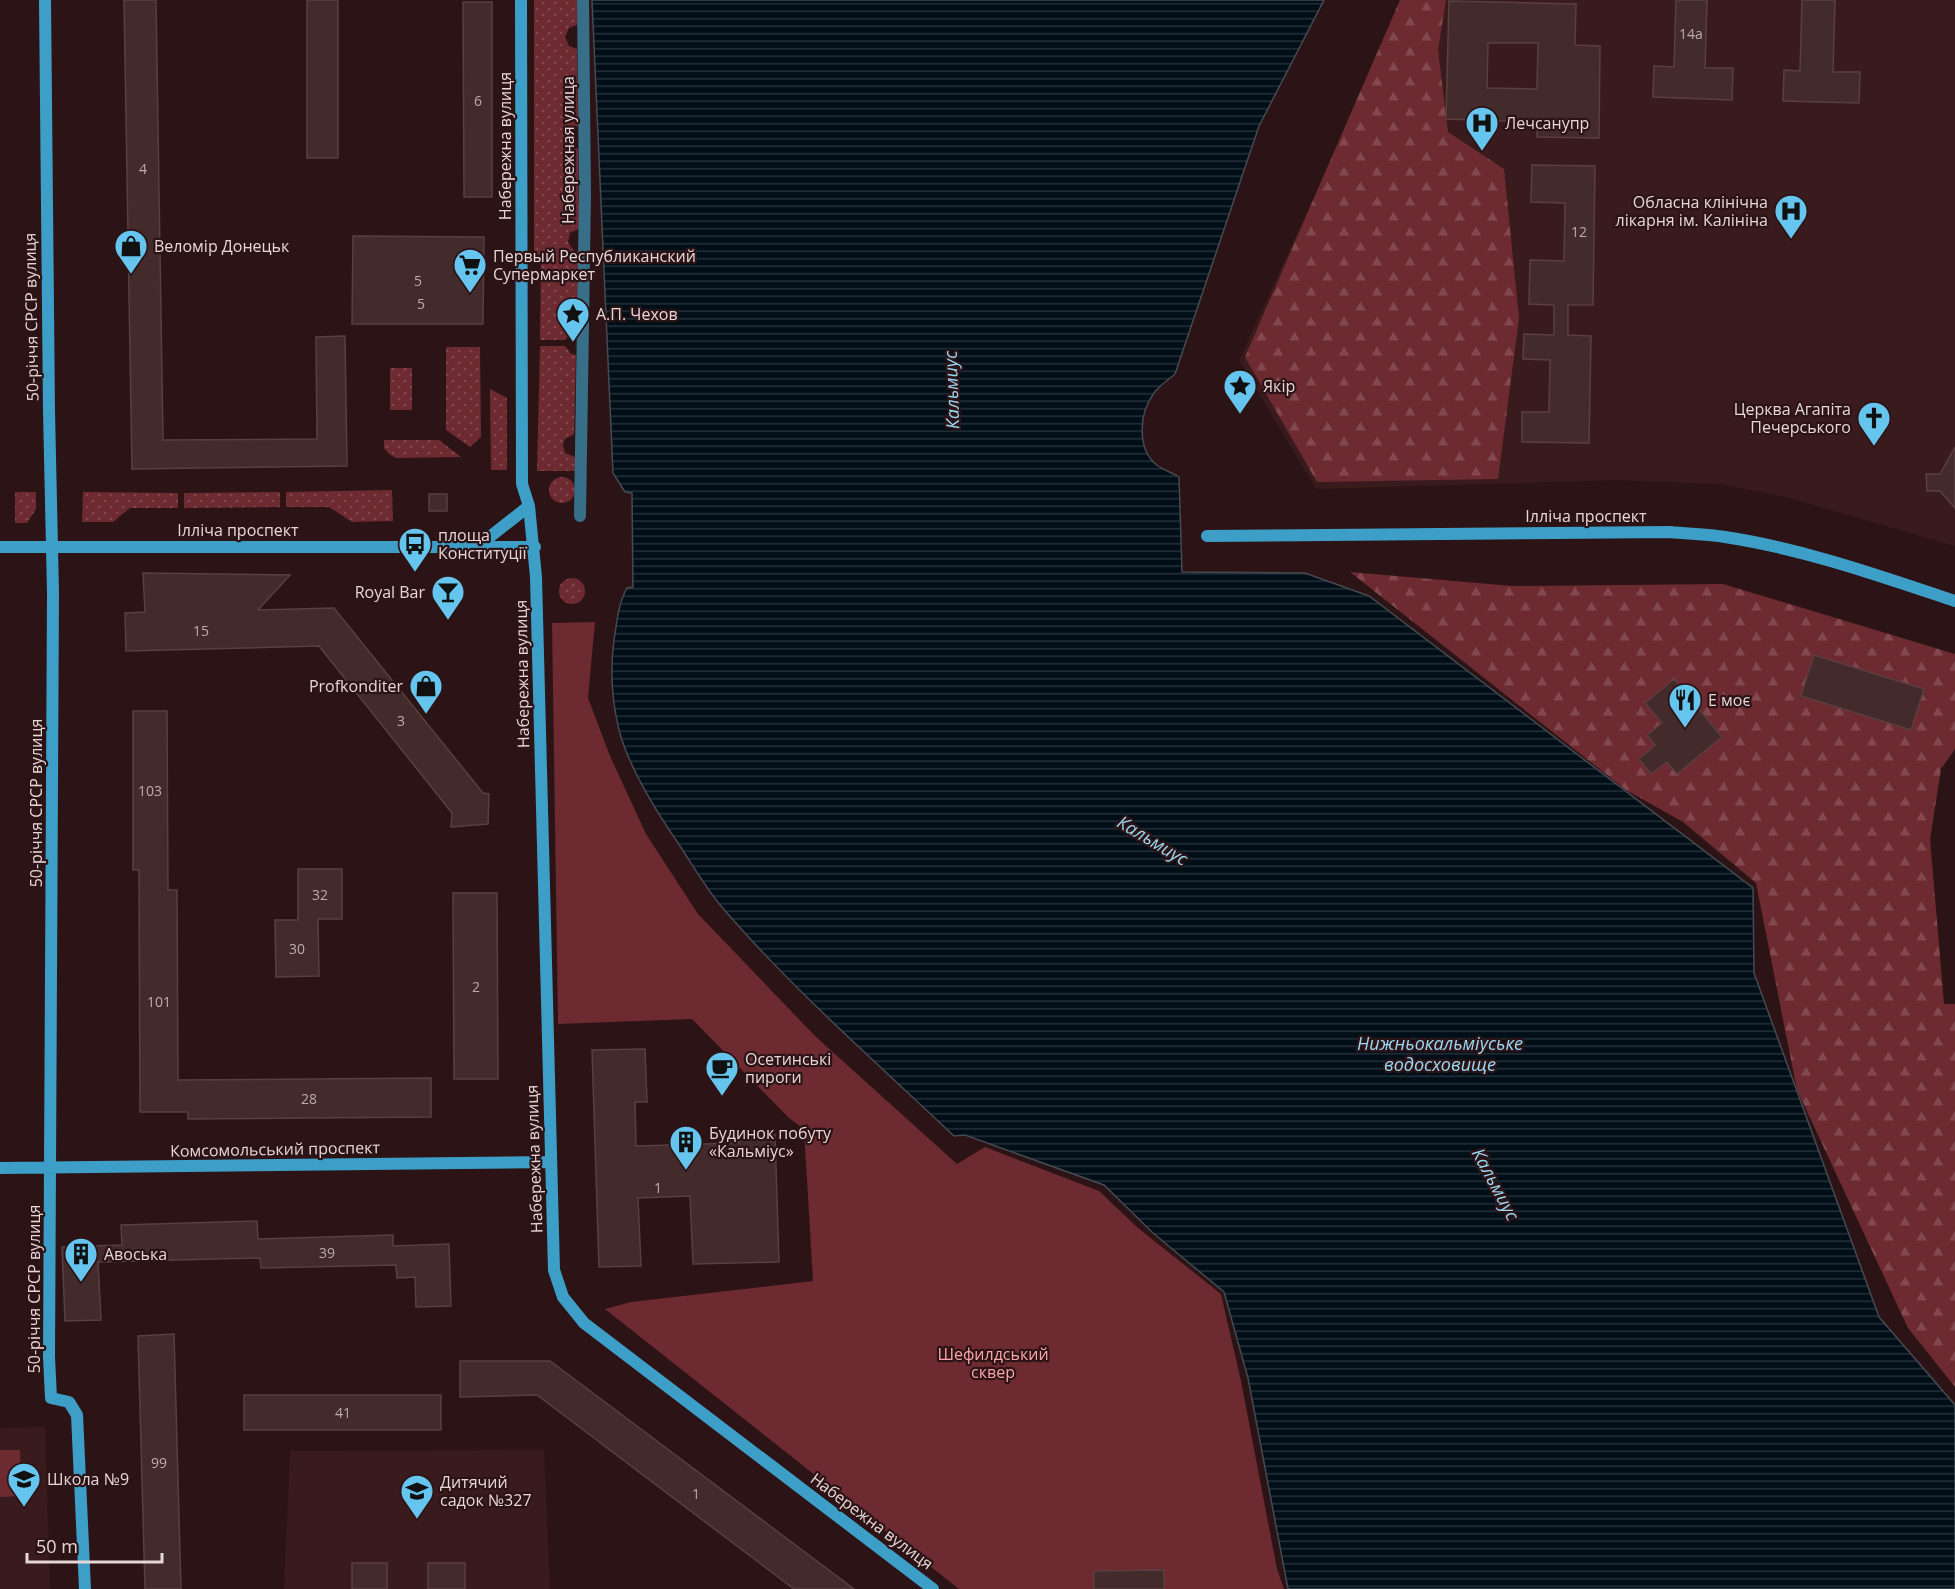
<svg xmlns="http://www.w3.org/2000/svg" width="1955" height="1589" font-family="'Open Sans',sans-serif">
	<style>
		.built { fill: #3a1b1d }
		.grass { fill: url(#grass-dots) }
		.forest { fill: url(#forest-firs) }
		.park { fill: #6d2a31 }
		.water { fill: url(#water-rules); stroke: #454a51; stroke-width: 1.5 }
		.building { fill: #432a2b; stroke: #5b3f40; stroke-width: 1.5; fill-rule: evenodd }
		.lines { fill: none; stroke-linecap: round; stroke-linejoin: round }
		.street { stroke: #376f88; stroke-width: 12 }
		.secondary { stroke: #3d9fc7; stroke-width: 12 }
		.labels { text-anchor: middle; dominant-baseline: central; stroke-width: 4.5; stroke-linejoin: round; paint-order: stroke }
		.number-label { font-size: 14px; fill: #beabab }
		.poi-label { font-size: 16px; fill: #e7d6d6; stroke: #2c1416; text-anchor: start }
		.street-label { font-size: 16px; fill: #e7d6d6; stroke: #2c1416 }
		.park-label { font-size: 16px; fill: #fba5a9; stroke: #2c1416 }
		.water-label { font-size: 18px; font-style: italic; fill: #98d8f5; stroke: #2c1416 }
	</style>
	<defs>
		<pattern id="grass-dots" width="8" height="8" patternUnits="userSpaceOnUse" patternTransform="scale(1.5)"><rect width="8" height="8" fill="#6d2a31"/><path d="M2 2h.1M6 6h.1" fill="none" stroke="#82484e" stroke-width="1.8" stroke-linecap="round"/></pattern>
		<pattern id="forest-firs" width="22" height="20" patternUnits="userSpaceOnUse" patternTransform="scale(1.5)"><rect width="22" height="20" fill="#6d2a31"/><path d="M5 1l3.5 6h-7zM16 11l3.5 6h-7z" fill="#82484e"/></pattern>
		<pattern id="water-rules" width="6" height="5" patternUnits="userSpaceOnUse" patternTransform="scale(1.5)"><rect width="6" height="5" fill="#000e18"/><path d="M0 2.5h6" fill="none" stroke="#253039"/></pattern>
	</defs>
	<rect width="100%" height="100%" fill="#2c1416"/>
	<path class="built" d="M1404,0H1955V546L1786,497L1721,484L1618,480L1316,489L1239,360Z
		M45,1427L50,1589H0V1428Z
		M544,1450L550,1589H284L290,1451Z"/>
	<path class="grass" d="M534,0H577V25L569,28L565,37L569,46L577,49L578,126L570,130L567,138L571,146L578,149L579,229L570,233L568,242L573,250L578,252V331L571,333L565,340H540L541,256H534Z
		M540,346H565L571,354L576,355L574,434L565,439L563,444L565,453L575,457V471H537Z
		M446,347H480L481,437L470,447L446,430Z
		M390,368H412V410H390Z
		M490,389L507,398V470H491Z
		M384,440H439L461,457L396,458L389,454L384,448Z
		M549 490a13 13 0 1 1 26 0a13 13 0 1 1-26 0Z
		M392,490L393,521L352,522L329,507H286V492Z
		M15,492H36V509L27,523H15Z
		M83,492L178,493V508H130L113,522H82Z
		M280,492V507L184,508V493Z
		M559 591a13 13 0 1 1 26 0a13 13 0 1 1-26 0Z"/>
	<path class="forest" d="M1400,0H1446L1438,50L1448,132L1504,169L1519,318L1498,479L1317,482L1245,357Z
		M1350,572L1512,586L1723,584L1955,654V749L1941,769L1930,839L1944,1004H1955V1387L1908,1328L1797,1090L1756,883L1683,822L1626,790Z"/>
	<path class="park" d="M595,622L588,698L610,756L646,834L698,914L815,1036L957,1164L985,1147L1099,1191L1138,1228L1221,1294L1241,1381L1277,1569L1284,1589H959L605,1309L631,1302L813,1281L804,1129L789,1118L692,1019L558,1024L552,623Z
		M0,1450H20L21,1496L0,1497Z"/>
	<path class="water" d="M592,0H1324L1259,126L1175,374C1168,380 1159,386 1154,393C1139,413 1136,450 1158,466C1164,470 1173,473 1179,477L1182,572L1305,573L1369,596L1753,888L1754,973L1879,1317L1955,1405V1589H1288L1248,1378L1224,1292L1153,1233L1104,1185L965,1135L954,1136C875,1061 792,989 721,906C705,887 692,864 678,843C656,811 629,768 619,730C612,701 610,670 614,640C617,622 618,604 627,588L633,587L632,493L625,492L613,473Z"/>
	<path class="building" d="M124,0H156L163,440L317,439L316,337L345,336L347,466L132,469Z
		M307,0H338V158H307Z
		M1676,0H1707L1705,68H1733L1732,100L1653,97L1654,66L1674,67Z
		M1802,0H1835L1833,72H1860L1859,103L1783,101L1784,70L1800,71Z
		M1449,1L1576,4L1575,45L1600,46L1599,138L1537,137V122L1446,119ZM1488,43H1538L1537,89L1487,88Z
		M463,2H492V197H464Z
		M1532,165L1595,166L1593,305H1568V335L1591,336L1589,443L1522,442V412H1549L1550,360L1523,359L1524,334L1554,335V305L1529,304L1530,260L1564,261L1565,203L1531,202Z
		M353,236L484,237L483,324H352Z
		M1955,447V508L1940,491H1927L1926,474H1940Z
		M429,494H447V511H429Z
		M143,573L290,575L258,610L334,608L483,793L489,794L488,824L451,827L452,813L319,646L126,651L125,613L145,612Z
		M1814,655L1924,689L1911,730L1801,696Z
		M1674,679L1722,737L1677,774L1667,762L1651,774L1639,759L1655,745L1647,735L1662,723L1645,703Z
		M133,711H167L168,890H177L178,1080L431,1078V1117L188,1119V1112H140L139,870H133Z
		M298,869H342V919H318L319,976L276,977L275,920H298Z
		M453,893H497L498,1079H454Z
		M645,1049L647,1102H635L636,1146L739,1143L738,1136L775,1135L779,1262L693,1264L690,1196L638,1198L641,1266L599,1267L592,1050Z
		M257,1221L258,1239L393,1235V1246L449,1244L451,1306L416,1307L415,1277L397,1278L396,1265L261,1268L260,1258L98,1262L101,1320L65,1321L62,1247L122,1245L121,1225Z
		M174,1334L181,1589H145L138,1336Z
		M460,1361H550L854,1589H794L537,1395L460,1397Z
		M244,1395H441V1430H244Z
		M352,1563H387V1589H352Z
		M428,1563H465V1589H428Z
		M1164,1570V1589H1094V1571Z"/>
	<g class="lines">
		<path class="street" d="M580,516L585,194L583,0"/>
		<path class="secondary" d="M45,0L49,411L53,593L49,1357L51,1398L69,1402L77,1415L85,1589
			M521,0L522,484L529,506L536,577L554,1270L563,1297L584,1323L933,1589
			M1207,536L1670,532C1688,534 1707,534 1725,537C1804,549 1880,576 1955,601
			M0,547H535
			M477,547L529,506
			M0,1168L550,1162"/>
	</g>
	<defs>
		<g id="hospital-pin" transform="scale(1.725)"><path d="M0 17L-7.5 6A9.5 9.5 0 1 1 7.5 6Z" fill="#65c5ee" stroke="#2c1416"/><path d="M-5-5h3v3.5h4V-5h3V5h-3V1.5h-4V5h-3Z" fill="#111"/></g>
		<g id="shop-pin" transform="scale(1.725)"><path d="M0 17L-7.5 6A9.5 9.5 0 1 1 7.5 6Z" fill="#65c5ee" stroke="#2c1416"/><path d="M-5-2.5h2.3a2.7 3.5 0 0 1 5.4 0H5L5.5 6h-11ZM-1.5-2.5h3a1.5 2.3 0 0 0-3 0Z" fill="#111"/></g>
		<g id="supermarket-pin" transform="scale(1.725)"><path d="M0 17L-7.5 6A9.5 9.5 0 1 1 7.5 6Z" fill="#65c5ee" stroke="#2c1416"/><path d="M-6-5.5h2.5l.6 2H6L4.5 2H-2.5L-4.4-4H-6ZM-1.5 3.2a1.3 1.3 0 1 0 .1 0ZM3 3.2a1.3 1.3 0 1 0 .1 0Z" fill="#111"/></g>
		<g id="sight-pin" transform="scale(1.725)"><path d="M0 17L-7.5 6A9.5 9.5 0 1 1 7.5 6Z" fill="#65c5ee" stroke="#2c1416"/><path d="M0-6L1.8-2.2L6-1.7L2.9 1.2L3.7 5.4L0 3.3L-3.7 5.4L-2.9 1.2L-6-1.7L-1.8-2.2Z" fill="#111"/></g>
		<g id="church-pin" transform="scale(1.725)"><path d="M0 17L-7.5 6A9.5 9.5 0 1 1 7.5 6Z" fill="#65c5ee" stroke="#2c1416"/><path d="M-1.2-6h2.4v3.5h3.3v2.4h-3.3V6h-2.4V-.1h-3.3v-2.4h3.3Z" fill="#111"/></g>
		<g id="bus-pin" transform="scale(1.725)"><path d="M0 17L-7.5 6A9.5 9.5 0 1 1 7.5 6Z" fill="#65c5ee" stroke="#2c1416"/><path d="M-5-6H5V4H4V6H2V4H-2V6H-4V4H-5ZM-3.5-4V0h7V-4ZM-3.5 1.2v1.5H-2V1.2ZM2 1.2v1.5H3.5V1.2Z" fill="#111"/></g>
		<g id="bar-pin" transform="scale(1.725)"><path d="M0 17L-7.5 6A9.5 9.5 0 1 1 7.5 6Z" fill="#65c5ee" stroke="#2c1416"/><path d="M-6-5H6L.8 .8V4.5H3.5V6h-7V4.5H-.8V.8Z" fill="#111"/></g>
		<g id="restaurant-pin" transform="scale(1.725)"><path d="M0 17L-7.5 6A9.5 9.5 0 1 1 7.5 6Z" fill="#65c5ee" stroke="#2c1416"/><path d="M-5-6h1v4h1v-4h1v4h1v-4h1v5L-1.5 .5V6h-2V.5L-5-1ZM5-6V6H3V1.5H1.5Q1.5-4 5-6Z" fill="#111"/></g>
		<g id="cafe-pin" transform="scale(1.725)"><path d="M0 17L-7.5 6A9.5 9.5 0 1 1 7.5 6Z" fill="#65c5ee" stroke="#2c1416"/><path d="M-5.5-4.5H6V0H3Q3 3.5 0 3.5H-2.5Q-5.5 3.5-5.5 0ZM3-3.2v2h1.7v-2ZM-6 4.5H4V6H-6Z" fill="#111"/></g>
		<g id="building-pin" transform="scale(1.725)"><path d="M0 17L-7.5 6A9.5 9.5 0 1 1 7.5 6Z" fill="#65c5ee" stroke="#2c1416"/><path d="M-4-6H4V6H1V3H-1V6H-4ZM-2.5-4.3h1.7v1.8h-1.7ZM.8-4.3h1.7v1.8H.8ZM-2.5-1h1.7V.8h-1.7ZM.8-1h1.7V.8H.8Z" fill="#111"/></g>
		<g id="school-pin" transform="scale(1.725)"><path d="M0 17L-7.5 6A9.5 9.5 0 1 1 7.5 6Z" fill="#65c5ee" stroke="#2c1416"/><path d="M0-5L7-2L0 1L-7-2ZM-4 1L0 2.5L4 1V4Q0 6-4 4Z" fill="#111"/></g>
	</defs>
	<g fill-rule="evenodd">
		<use href="#hospital-pin" x="1482" y="123"/>
		<use href="#hospital-pin" x="1791" y="211"/>
		<use href="#shop-pin" x="131" y="246"/>
		<use href="#supermarket-pin" x="470" y="265"/>
		<use href="#sight-pin" x="573" y="314"/>
		<use href="#sight-pin" x="1240" y="386"/>
		<use href="#church-pin" x="1874" y="418"/>
		<use href="#bus-pin" x="415" y="544"/>
		<use href="#bar-pin" x="448" y="592"/>
		<use href="#shop-pin" x="426" y="686"/>
		<use href="#restaurant-pin" x="1685" y="700"/>
		<use href="#cafe-pin" x="722" y="1068"/>
		<use href="#building-pin" x="686" y="1142"/>
		<use href="#building-pin" x="81" y="1254"/>
		<use href="#school-pin" x="24" y="1479"/>
		<use href="#school-pin" x="417" y="1491"/>
	</g>
	<g class="labels">
		<g class="number-label">
			<text x="1691" y="33">14а</text>
			<text x="478" y="100">6</text>
			<text x="143" y="168">4</text>
			<text x="1579" y="231">12</text>
			<text x="418" y="280">5</text>
			<text x="421" y="303">5</text>
			<text x="201" y="630">15</text>
			<text x="401" y="720">3</text>
			<text x="150" y="790">103</text>
			<text x="320" y="894">32</text>
			<text x="297" y="948">30</text>
			<text x="476" y="986">2</text>
			<text x="159" y="1001">101</text>
			<text x="309" y="1098">28</text>
			<text x="658" y="1187">1</text>
			<text x="327" y="1252">39</text>
			<text x="343" y="1412">41</text>
			<text x="159" y="1462">99</text>
			<text x="696" y="1493">1</text>
		</g>
		<g class="poi-label">
			<text x="1505" y="123">Лечсанупр</text>
			<text x="1768" y="202" text-anchor="end">Обласна клінічна<tspan x="1768" dy="18">лікарня ім. Калініна</tspan></text>
			<text x="154" y="246">Веломір Донецьк</text>
			<text x="493" y="256">Первый Республиканский<tspan x="493" dy="18">Супермаркет</tspan></text>
			<text x="596" y="314">А.П. Чехов</text>
			<text x="1263" y="386">Якір</text>
			<text x="1851" y="409" text-anchor="end">Церква Агапіта<tspan x="1851" dy="18">Печерського</tspan></text>
			<text x="438" y="535">площа<tspan x="438" dy="18">Конституції</tspan></text>
			<text x="425" y="592" text-anchor="end">Royal Bar</text>
			<text x="403" y="686" text-anchor="end">Profkonditer</text>
			<text x="1708" y="700">Е моє</text>
			<text x="745" y="1059">Осетинські<tspan x="745" dy="18">пироги</tspan></text>
			<text x="709" y="1133">Будинок побуту<tspan x="709" dy="18">«Кальміус»</tspan></text>
			<text x="104" y="1254">Авоська</text>
			<text x="47" y="1479">Школа №9</text>
			<text x="440" y="1482">Дитячий<tspan x="440" dy="18">садок №327</tspan></text>
		</g>
		<g class="street-label">
			<text transform="translate(505 146) rotate(-90)">Набережна вулиця</text>
			<text transform="translate(568 150) rotate(-90)">Набережная улица</text>
			<text transform="translate(31 317) rotate(-91)">50-річчя СРСР вулиця</text>
			<text x="1586" y="516">Ілліча проспект</text>
			<text x="238" y="530">Ілліча проспект</text>
			<text transform="translate(522 674) rotate(-91)">Набережна вулиця</text>
			<text transform="translate(36 803) rotate(-90)">50-річчя СРСР вулиця</text>
			<text transform="translate(275 1149) rotate(-1)">Комсомольський проспект</text>
			<text transform="translate(534 1159) rotate(-92)">Набережна вулиця</text>
			<text transform="translate(34 1289) rotate(-90)">50-річчя СРСР вулиця</text>
			<text transform="translate(872 1521) rotate(37)">Набережна вулиця</text>
		</g>
		<g class="park-label">
			<text x="993" y="1354">Шефилдський<tspan x="993" dy="18">сквер</tspan></text>
		</g>
		<g class="water-label">
			<text transform="translate(951 390) rotate(-92)">Кальмиус</text>
			<text transform="translate(1153 840) rotate(31)">Кальмиус</text>
			<text x="1440" y="1043">Нижньокальміуське<tspan x="1440" dy="21">водосховище</tspan></text>
			<text transform="translate(1496 1184) rotate(62)">Кальмиус</text>
		</g>
	</g>
	<path d="M27 1553v9h135v-9" fill="none" stroke="#e7d6d6" stroke-width="3"/>
	<text x="36" y="1553" font-size="18" fill="#e7d6d6" stroke="#2c1416" stroke-width="4.5" paint-order="stroke">50 m</text>
</svg>
